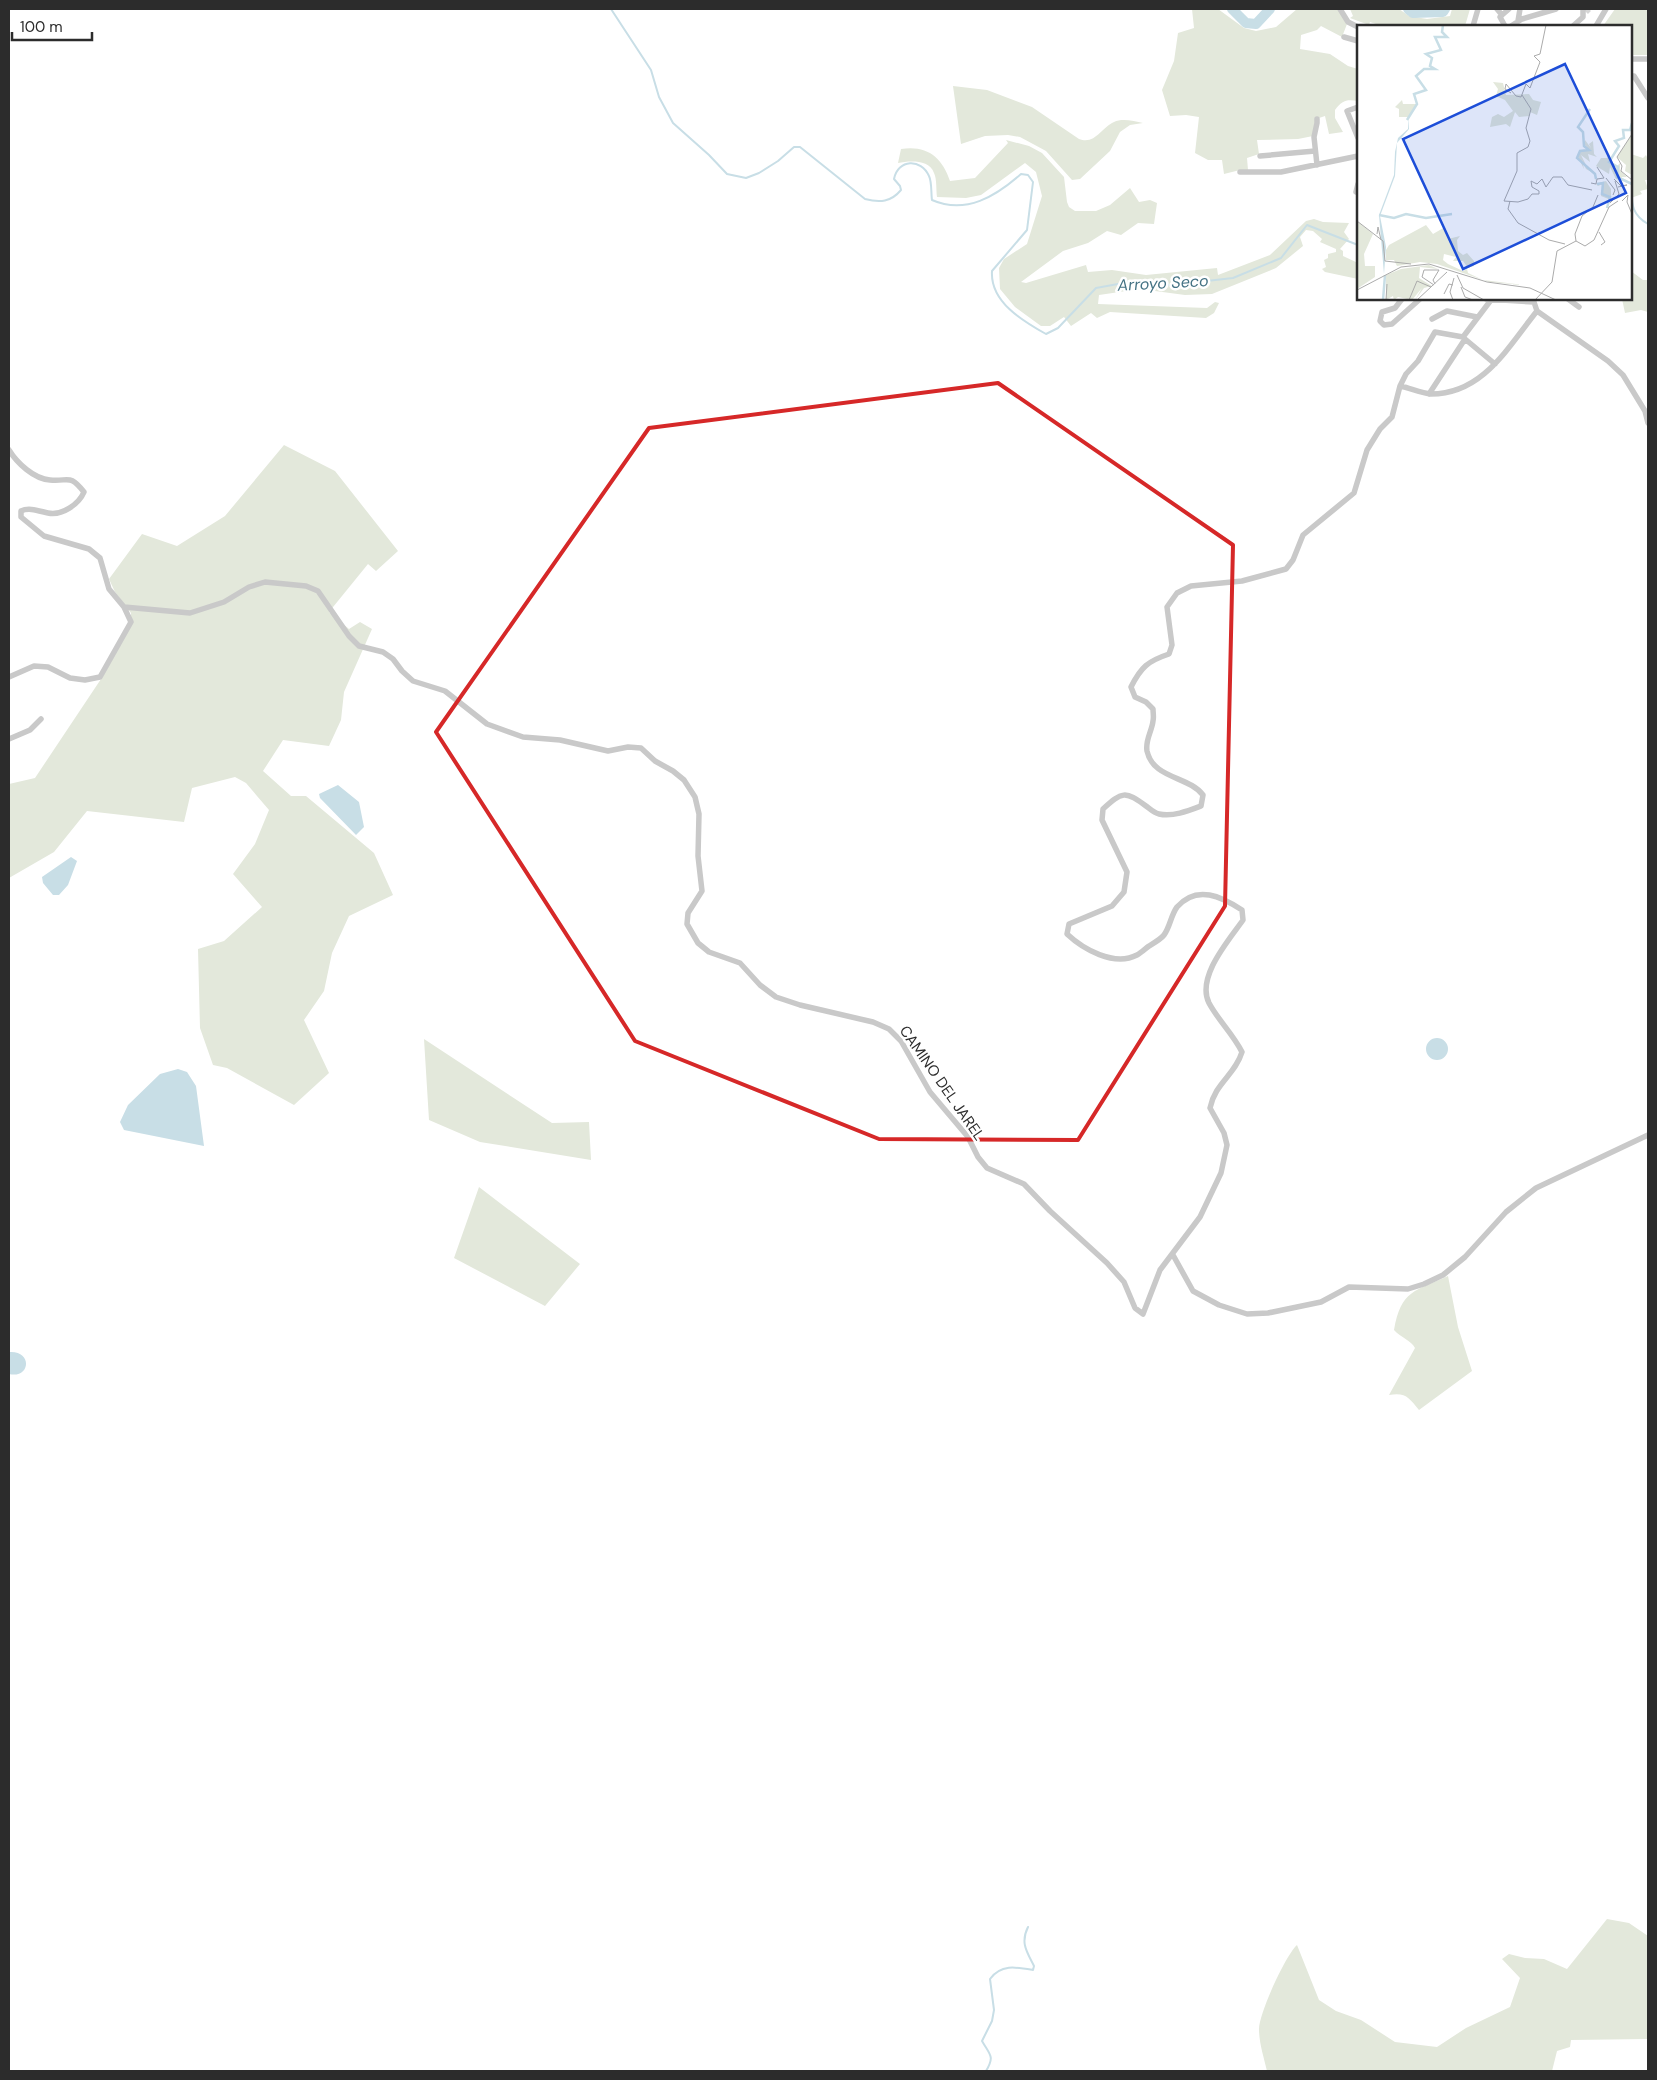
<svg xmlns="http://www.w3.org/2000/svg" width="1657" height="2080" font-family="'DM Sans',sans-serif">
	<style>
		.green { fill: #e3e8db }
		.water { fill: #c8dee6 }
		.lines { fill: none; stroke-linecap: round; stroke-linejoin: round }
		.stream { stroke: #c8dee6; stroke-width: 2 }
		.river { stroke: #c8dee6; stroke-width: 10 }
		.minor-tunnel { stroke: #d5d5d5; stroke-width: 5.5; stroke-dasharray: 5.5 3; stroke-linecap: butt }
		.minor { stroke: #c9c9c9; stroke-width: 5.5 }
		.marked { fill: none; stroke: #d62828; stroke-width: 4; stroke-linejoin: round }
		.labels { text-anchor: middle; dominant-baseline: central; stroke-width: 5; stroke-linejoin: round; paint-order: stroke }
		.street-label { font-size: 15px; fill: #2c2c2c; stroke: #fff }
		.water-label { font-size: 16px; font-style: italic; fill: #447284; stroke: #fff }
		.inset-river { fill: none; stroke: #c8dee6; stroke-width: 2.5 }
		.inset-road { fill: none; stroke: #ababab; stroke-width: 1 }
		.view { fill: #1d4ed8; fill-opacity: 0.15; stroke: #1d4ed8; stroke-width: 2.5 }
		.inset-edge { fill: none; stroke: #2c2c2c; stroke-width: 2.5 }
	</style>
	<rect width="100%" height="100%" fill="#fff"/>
	<path class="green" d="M1192,9H1218L1244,28L1256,31L1276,27L1297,9H1339L1347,24L1342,37L1321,26L1317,30L1301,35L1300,49L1330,54L1348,66L1358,69V101C1347,99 1342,100 1335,110V118L1343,132L1329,134L1325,116L1316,119L1313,136L1298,139L1257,140L1259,154L1247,158L1248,170H1240L1224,174L1222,160H1208L1195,153L1199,117L1186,115L1170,116L1162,90L1174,61L1178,33L1194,28Z
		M1350,9H1399L1409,16L1427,19L1450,16L1452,9H1470L1465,26H1382L1370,22L1369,25L1350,18L1353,16Z
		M1615,9H1648V55H1631V26H1603Z
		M953,86L987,90L1032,107L1079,139C1095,145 1101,128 1114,122C1122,118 1134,121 1143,123L1130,125L1120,132L1110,151L1080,179L1072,180L1046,151L1020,137L1008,135L985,136L961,144Z
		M1006,140L1029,146L1042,153L1064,177L1067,202L1069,207L1075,211H1096L1110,205L1130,188L1139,202L1150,200L1157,203L1154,224L1138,223L1121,235L1107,231L1088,243L1063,251L1021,282L1026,283L1086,265L1088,272L1112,270L1146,275L1217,268L1218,275L1270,255L1306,221L1314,219L1323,222L1349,223L1344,232L1349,239L1340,249L1343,251V256L1358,263V279L1325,272L1322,269L1326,267L1324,260L1328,258V254L1336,252V249L1320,242L1322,239L1313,231L1306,230L1300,237L1303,246L1276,268L1212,294L1185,295L1140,289L1099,295L1098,304L1207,308L1215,302L1219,303L1214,313L1206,318L1110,312L1097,318L1091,313L1071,326L1064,317L1050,326H1041L1015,307L1000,289L999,268L1004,259L1027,244L1042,196L1036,172L1025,163L981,195L966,198L937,197C936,190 937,179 934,173C929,159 909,161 898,163L901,149C927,145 942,157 950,181L975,178L1008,143Z
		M1631,154L1643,158L1646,155L1648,159V180H1645L1648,189L1640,191L1642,194L1631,198Z
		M1631,271L1643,280H1648V312L1641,310L1625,313L1622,299H1631Z
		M284,445L335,471L398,551L376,571L368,564L329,612L349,629L360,622L372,629L344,692L341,720L329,746L283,740L263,771L291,796H306L374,853L393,895L349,916L332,953L324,991L304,1020L329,1073L294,1105L227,1068L213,1065L200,1028L198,949L224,941L262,907L233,874L255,844L269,810L246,783L235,777L192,788L184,822L87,811L54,852L9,878V784L35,778L103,676L131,625V613L115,592L109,579L142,534L177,546L225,516Z
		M424,1039L552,1123L589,1122L591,1160L480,1142L429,1120Z
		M479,1187L580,1264L545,1306L454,1258Z
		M1448,1276L1458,1327L1472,1371L1419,1410C1409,1398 1406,1392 1389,1395L1415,1348C1411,1340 1401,1338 1394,1330C1401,1290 1415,1291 1448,1276Z
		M1607,1919L1629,1923L1648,1936V2039L1571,2040L1570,2047L1557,2051L1552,2071H1267C1264,2058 1259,2043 1259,2029C1259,2014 1285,1956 1297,1945L1319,2000L1336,2011L1361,2020L1395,2042L1437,2047L1466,2028L1510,2007L1520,1978L1502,1959L1509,1954L1525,1958L1544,1959L1567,1969Z"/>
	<path class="water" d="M338,785L359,802L364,827L356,835L320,798L319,794Z
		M71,857L77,861L68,885L59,895H53L43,883L42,877Z
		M1426 1049a11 11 0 1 1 22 0a11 11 0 1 1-22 0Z
		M178,1069L187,1072L196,1086L204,1146L124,1130L120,1122L128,1105L160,1074Z
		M10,1352C33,1351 30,1379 9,1374Z"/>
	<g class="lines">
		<path class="stream" d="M611,9L651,70L659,97L673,123L709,155L727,174L746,178L759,173L778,161L794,147H800L865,199C880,203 891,202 901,190L900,186L894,179C898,159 921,158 929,176C932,182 931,194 932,200C966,215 996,196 1021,174L1028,175L1033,182L1027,230L992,271C990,302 1023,321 1046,334L1058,328L1096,288L1129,282L1171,285L1233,278L1281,258L1307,225L1358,245
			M1631,185C1632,204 1631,214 1648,224
			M986,2071C995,2056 990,2055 982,2041L992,2021L994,2010L990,1979C1001,1964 1016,1967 1033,1970L1034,1966C1027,1952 1020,1943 1028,1927"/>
		<path class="river" d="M1232,9L1246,23L1256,24L1270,9
			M1408,9L1413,13L1443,12L1445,9"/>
		<path class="minor-tunnel" d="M1586,12L1589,9"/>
		<path class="minor" d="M1340,9L1348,22L1358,27
			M1497,9L1502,15L1500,17L1505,26
			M1502,15L1509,9
			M1518,21L1520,9
			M1473,26L1478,9
			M1511,26L1522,19L1556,9
			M1573,26L1583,17V9
			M1596,26L1606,9
			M1344,37L1358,41
			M1631,59H1648
			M1631,76H1634L1648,98
			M1358,107L1347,111L1358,138
			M1317,119V123L1314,137L1317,165
			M1260,156L1315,151
			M1240,172H1281L1358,156
			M1356,192L1358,184
			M1402,299L1395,308L1382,312L1380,321L1384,325L1392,324L1420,299
			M1486,299L1534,302
			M1568,299L1579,307
			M1534,302L1537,311L1608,361L1623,375L1645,411L1648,423
			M1432,319L1447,311L1477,317
			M1465,339L1495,364
			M1400,386C1410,388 1421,393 1431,394C1483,394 1508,347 1537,311
			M1429,394L1465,339L1463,337L1491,300
			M9,450C17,463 34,479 50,480C69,482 69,473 84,492C79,504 62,516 48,513C39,511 29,507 21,511V517L44,536L89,549L100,558L109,589L124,607L131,622L100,677L85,680L70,678L48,667L34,666L9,677
			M124,607L190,613L224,602L249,587L265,582L306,586L318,591L349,636L359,646L383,652L393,659L402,671L413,681L445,691L487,724L523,737L560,740L608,751L628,747L641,748L655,761L673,771L684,780L695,797L699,814L698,856L702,891L688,913L687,924L698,943L709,952L740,963L760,985L776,997L800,1005L873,1022L889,1029L901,1041L930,1092L968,1137L978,1157L987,1168L1024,1184L1050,1211L1107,1263L1124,1282L1135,1308L1143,1314L1160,1270L1200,1217L1221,1173L1227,1145L1224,1133L1210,1108C1215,1083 1235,1075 1242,1052C1233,1034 1218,1020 1209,1003C1196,977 1229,940 1243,920L1242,910C1222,897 1197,884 1177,907C1171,915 1170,927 1164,935C1161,939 1154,943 1149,946C1145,949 1141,953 1137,955C1114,967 1083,949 1067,934L1069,924L1112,906L1124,892L1127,872L1102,820L1103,809C1122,792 1125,790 1146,806C1150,809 1154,813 1159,814C1173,817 1188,811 1201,806L1203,795C1189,776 1153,779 1147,751C1145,740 1152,731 1153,721C1154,717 1153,713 1153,709L1146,702L1135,697L1131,687C1141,667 1148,661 1169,654L1172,645L1167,607L1177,593L1191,586L1242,581L1286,569L1293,560L1303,535L1354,493L1367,450L1380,429L1392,417L1400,386L1406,374L1418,361L1435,332L1463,337
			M9,739L30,730L41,719
			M1173,1255L1193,1291L1219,1305L1247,1314L1268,1313L1321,1302L1349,1287L1408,1289L1424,1284L1443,1275L1465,1257L1506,1212L1536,1188L1648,1135"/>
	</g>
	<path class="marked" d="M998,383L1233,545L1225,906L1078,1140L879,1139L635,1041L436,732L649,428Z"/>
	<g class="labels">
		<g class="street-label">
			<text transform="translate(942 1083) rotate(55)">CAMINO DEL JAREL</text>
		</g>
		<g class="water-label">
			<text transform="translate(1163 283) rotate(-3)">Arroyo Seco</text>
		</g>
	</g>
	<g transform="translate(1357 25)">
		<rect width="275" height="275" fill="#fff"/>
		<path d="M136,57L146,58L149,70L172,69L176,75L184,77L180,90L173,87V91L162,92L158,87L153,102L149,99L133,102L135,92L141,89L147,92L156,86L148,75L139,71L141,64ZM45,75L46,79H61L52,92H42V84L38,82ZM275,109V150L268,146L269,140L260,132ZM228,115L234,123L232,119L236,116L237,129L240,132L231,129L233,137L224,130L231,144L239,149L238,158V149L229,144L225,135L227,144L221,132L224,126H233L227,119ZM253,129L252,138L259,140L256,145L263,138V145L270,152H264L270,156L259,154L253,142L252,149L239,141L244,133H250ZM249,156L254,164V175L244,171L246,159L241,161L239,159ZM0,196L16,209L7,229L8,241H18V252L0,264ZM69,200L76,209L88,202L91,214L103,211L100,215L101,226L106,230L110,228L117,236V241L111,243L106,236H96L99,232L87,229L86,235L91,239L106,246L110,244L111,248L126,255L167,260L132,257L80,239L63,237L40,241L37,235H29V225L32,220ZM72,240L81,244L63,242L62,253L75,261L67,263L58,275L65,263L55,275L41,272L37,275L36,271L29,275V250L44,244Z" fill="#e3e8db"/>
		<path d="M52,92V104L40,118L38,151L23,191L29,222L27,249L22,190L37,150L38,127L41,113L51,104Z" fill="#c8dee6"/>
		<path class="inset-river" d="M233,84L221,102L226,107L227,121L232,125L223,126L220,133L238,149L239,154M50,95L60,79L57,69L69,65L59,51L67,44H78L73,41L75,33L69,29L84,25L78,12H90L85,7L86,0M275,98L273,105H266L267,113L258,116L262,121L252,137L261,142L260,152L275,159M240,159L246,158L245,169L253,172L250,183M22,190L37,193L49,189L69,193L95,189M26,275L28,250"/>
		<path class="inset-road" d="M154,68L148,64L149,59L159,71L164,72L169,59L173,63L183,37L177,31L183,29L189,0M165,70L174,84L169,103L173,116L171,122L160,128V146L147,176L161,177L171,174L175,169H182V166L175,162L174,156L180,159L185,154L189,162L196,152H205L211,160L235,165M275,109L260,132L265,141L264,146L275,155M249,153L258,165L256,170M257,154L264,161L270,160L261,162M234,158L239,159L240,154L247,153L240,142M153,176L151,184L161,198L192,215L208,219M265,176L271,170L270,177L275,189M253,178L262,169L258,156M0,196L26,216L28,236L54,239M242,207L248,217L244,220M20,209L21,202L24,215M219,216L228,221L237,215L252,182L261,176M219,216L218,209L225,191L236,182L241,170M100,250L106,263L127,275M77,260L65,252L67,245H82L76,255L78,259M104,262L108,272L116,275M0,265L44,242L72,239L130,257L173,263L199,275M87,269L92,259L96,260M29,275L30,259M52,275L60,256L74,262M60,275L90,247M96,275L93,267L97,253M178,275L195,257L200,226L219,216"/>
		<path class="view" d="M208,39L269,168L106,244L46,114Z"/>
		<rect width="275" height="275" class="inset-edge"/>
	</g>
	<rect width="1657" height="2080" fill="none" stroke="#2c2c2c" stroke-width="20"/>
	<path d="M12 32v8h80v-8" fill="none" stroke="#2c2c2c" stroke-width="2.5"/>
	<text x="20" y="32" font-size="15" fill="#2c2c2c" stroke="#ffffff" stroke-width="4" paint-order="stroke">100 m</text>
</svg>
